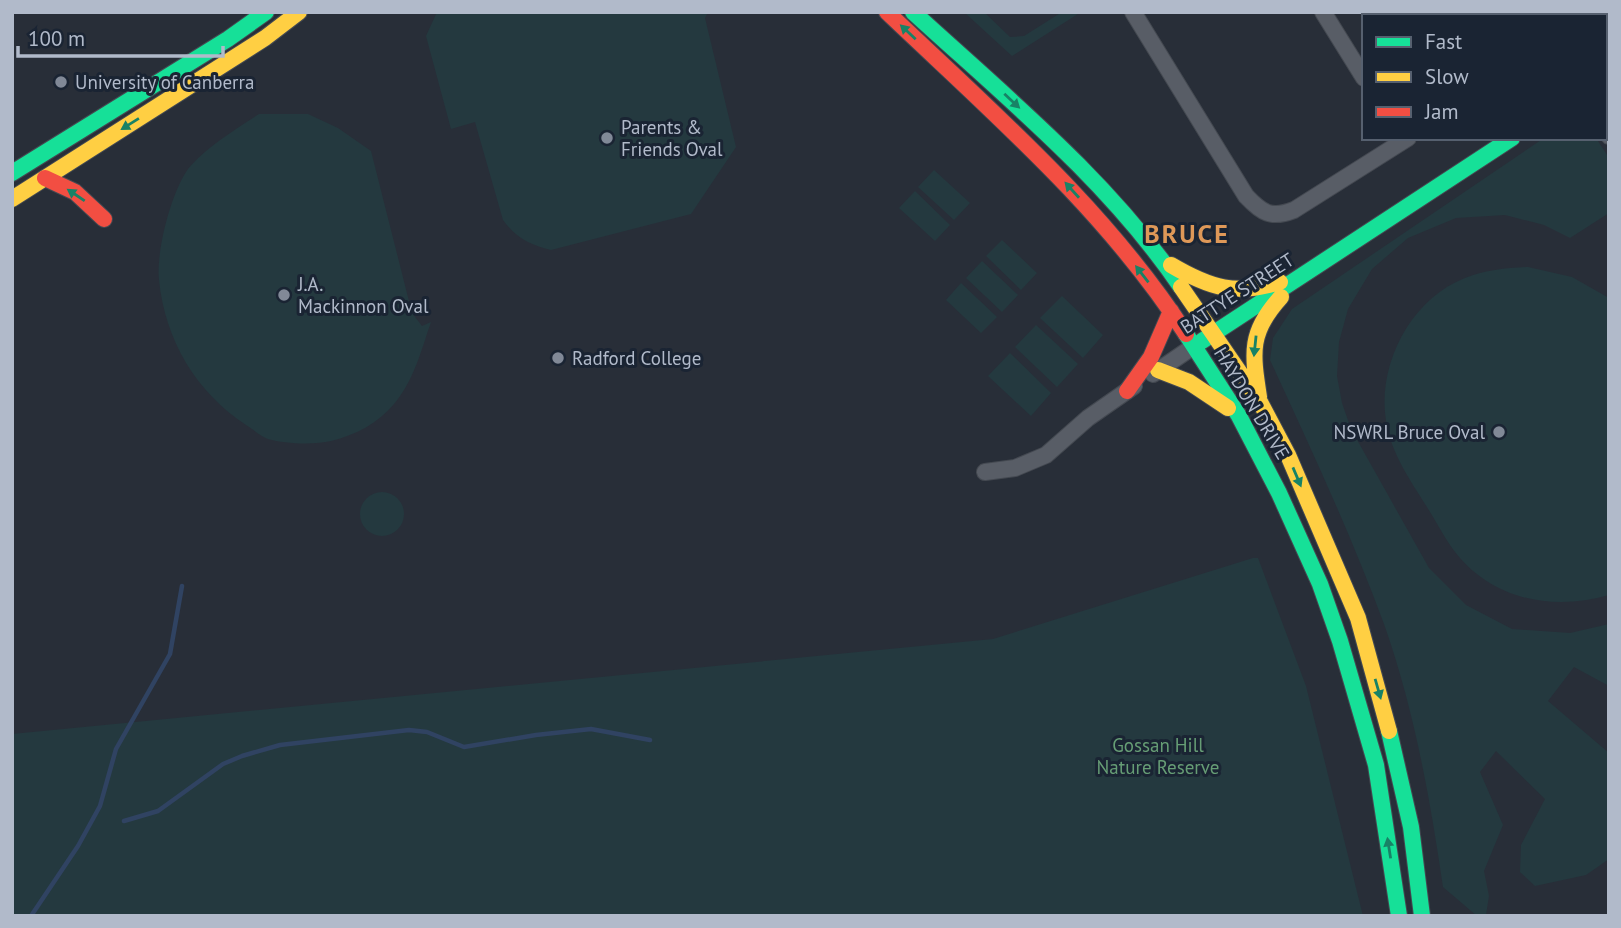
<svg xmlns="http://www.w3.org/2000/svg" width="1621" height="928" font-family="'PT Sans',sans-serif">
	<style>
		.green { fill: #24393f }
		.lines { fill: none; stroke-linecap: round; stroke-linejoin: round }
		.stream { stroke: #304362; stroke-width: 4.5 }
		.street-casing { stroke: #444951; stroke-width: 18 }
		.fast-casing { stroke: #444951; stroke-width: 18 }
		.slow-casing { stroke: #444951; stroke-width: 18 }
		.jam-casing { stroke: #444951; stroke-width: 18 }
		.street { stroke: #585d66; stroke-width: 16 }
		.fast { stroke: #16e098; stroke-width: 16 }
		.slow { stroke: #ffcf43; stroke-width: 16 }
		.jam { stroke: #f24e42; stroke-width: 16 }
		.oneway { fill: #188266 }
		.poi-dot { fill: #818997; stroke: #1a2433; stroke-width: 2.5 }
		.labels { text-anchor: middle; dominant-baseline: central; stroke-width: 6; stroke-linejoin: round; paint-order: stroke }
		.poi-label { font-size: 19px; fill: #b1baca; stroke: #1a2433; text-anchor: start }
		.street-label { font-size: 19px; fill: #b1baca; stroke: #1a2433 }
		.park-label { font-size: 19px; fill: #669d75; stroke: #1a2433 }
		.district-label { font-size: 26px; font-weight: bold; letter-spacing: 2px; fill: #de9858; stroke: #1a2433 }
	</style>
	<rect width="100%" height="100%" fill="#282e38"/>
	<path class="green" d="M437,12H708L705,18L736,147L691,214L551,250C530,245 516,238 503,220L475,122L451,129L426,36Z
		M964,12H984L1010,37L1024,36L1062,12H1081L1012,56Z
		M259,114H308L338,128L371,151L412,313L422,326L431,322C421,351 414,380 394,404C378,423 356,435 331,441C315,445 285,444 268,439C261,437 253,429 246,425C196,392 165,340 159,280C156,251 171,193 188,169C204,149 237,128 259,114Z
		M1544,138H1596L1609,158V213L1570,238L1544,225L1505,215L1456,218L1408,238L1372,269L1348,309L1339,342L1337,376L1342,403L1351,429L1429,568L1466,605L1512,629L1570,633L1609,624V686L1574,667L1548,701L1609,753V859L1586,875L1535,886L1520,872L1521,845L1545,799L1496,751L1480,772L1503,825L1484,871L1489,896L1486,915L1477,916L1443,887C1430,798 1414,709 1384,624C1351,534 1310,447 1270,360L1273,338L1292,309Z
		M934,170L970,203L954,220L918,187Z
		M915,191L950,225L935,241L899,208Z
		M1002,240L1037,273L1021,290L986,256Z
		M982,261L1018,295L1002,312L966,278Z
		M1528,267L1572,277L1609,298V595C1551,612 1489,599 1452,548C1443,535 1435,520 1427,507C1410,480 1391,453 1386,421C1377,364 1411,299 1465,278C1486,270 1506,268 1528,267Z
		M961,283L997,317L981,333L946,300Z
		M1062,296L1103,335L1083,358L1040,318Z
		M1036,325L1078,364L1057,387L1015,347Z
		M1010,353L1051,393L1031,416L988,376Z
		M360 514a22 22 0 1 1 44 0a22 22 0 1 1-44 0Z
		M1253,558H1258L1306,686L1363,916H12V734L993,639Z"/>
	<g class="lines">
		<path class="stream" d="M124,821L158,811L223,764L242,756L280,745L409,730L427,732L464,747L536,735L591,729L650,740
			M31,916L78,846L100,806L116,749L170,654L182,586"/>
		<g class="street-casing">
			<path id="street" d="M1133,12L1246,196C1262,213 1271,219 1294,210L1408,138
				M1323,12L1364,78
				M1522,12L1524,16
				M1604,16L1609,13
				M1605,130L1609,136
				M1153,374L1194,346
				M985,472L1015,468L1046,455L1088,418L1134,386"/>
		</g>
		<g class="fast-casing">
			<path id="fast" d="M913,12C1007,98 1109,181 1181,287
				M12,173L228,39L266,12
				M1186,334L1239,416L1279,493L1320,584L1340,641L1376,765L1399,916
				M1202,341L1512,138
				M1389,731L1411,827L1422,916"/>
		</g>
		<g class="slow-casing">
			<path id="slow" d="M1605,78L1609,76
				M12,199L265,38L299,12
				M1171,265C1210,288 1236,296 1280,282
				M1181,287L1260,402L1288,455L1358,618L1389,731
				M1158,370L1189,382L1228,408
				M1259,397C1252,352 1249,332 1281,297"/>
		</g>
		<g class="jam-casing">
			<path id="jam" d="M887,12C993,113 1106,210 1186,334
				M45,178L75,192L104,219
				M1127,391L1151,357L1171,311"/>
		</g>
		<use href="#street" class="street"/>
		<use href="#fast" class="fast"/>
		<use href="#slow" class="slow"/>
		<use href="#jam" class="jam"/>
	</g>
	<defs><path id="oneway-solid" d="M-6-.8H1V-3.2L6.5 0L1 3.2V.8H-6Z" transform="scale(1.75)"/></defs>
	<g class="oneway">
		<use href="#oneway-solid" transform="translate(908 32) rotate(-137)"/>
		<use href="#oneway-solid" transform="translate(1012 101) rotate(43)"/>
		<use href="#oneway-solid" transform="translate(130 124) rotate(148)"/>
		<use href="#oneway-solid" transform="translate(1072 190) rotate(-132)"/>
		<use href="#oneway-solid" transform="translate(76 195) rotate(-146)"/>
		<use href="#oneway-solid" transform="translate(1142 274) rotate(-128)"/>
		<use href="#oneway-solid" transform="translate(1255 346) rotate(96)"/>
		<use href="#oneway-solid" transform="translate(1297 477) rotate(67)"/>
		<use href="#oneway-solid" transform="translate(1378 689) rotate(74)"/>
		<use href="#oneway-solid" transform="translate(1389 848) rotate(-99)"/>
	</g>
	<g class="poi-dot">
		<circle cx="61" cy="82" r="7"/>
		<circle cx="607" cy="138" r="7"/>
		<circle cx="284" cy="295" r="7"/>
		<circle cx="558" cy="358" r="7"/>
		<circle cx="1499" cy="432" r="7"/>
	</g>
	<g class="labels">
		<g class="poi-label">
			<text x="75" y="82">University of Canberra</text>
			<text x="621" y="127">Parents &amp;<tspan x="621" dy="22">Friends Oval</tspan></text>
			<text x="298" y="284">J.A.<tspan x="298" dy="22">Mackinnon Oval</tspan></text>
			<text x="572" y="358">Radford College</text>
			<text x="1485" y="432" text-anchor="end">NSWRL Bruce Oval</text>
		</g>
		<g class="street-label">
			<text transform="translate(1237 293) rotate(-33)">BATTYE STREET</text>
			<text transform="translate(1252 403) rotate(59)">HAYDON DRIVE</text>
		</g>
		<g class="park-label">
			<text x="1158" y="745">Gossan Hill<tspan x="1158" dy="22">Nature Reserve</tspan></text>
		</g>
		<g class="district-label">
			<text x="1187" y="233">BRUCE</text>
		</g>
	</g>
	<rect width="1621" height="928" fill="none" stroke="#b1baca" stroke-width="28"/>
	<rect x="1362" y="14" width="245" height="126" fill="#1a2433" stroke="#56606f" stroke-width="2"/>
	<rect x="1376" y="37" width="35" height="10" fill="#16e098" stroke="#56606f" stroke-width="2"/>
	<text x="1425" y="49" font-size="21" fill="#b1baca">Fast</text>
	<rect x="1376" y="72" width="35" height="10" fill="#ffcf43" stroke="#56606f" stroke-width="2"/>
	<text x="1425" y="84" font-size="21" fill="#b1baca">Slow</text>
	<rect x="1376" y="107" width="35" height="10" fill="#f24e42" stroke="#56606f" stroke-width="2"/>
	<text x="1425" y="119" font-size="21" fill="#b1baca">Jam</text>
	<path d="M18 46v10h205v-10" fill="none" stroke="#b1baca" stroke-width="3.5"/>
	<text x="28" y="46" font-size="21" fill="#b1baca" stroke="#1a2433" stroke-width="5" paint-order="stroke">100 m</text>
</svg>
